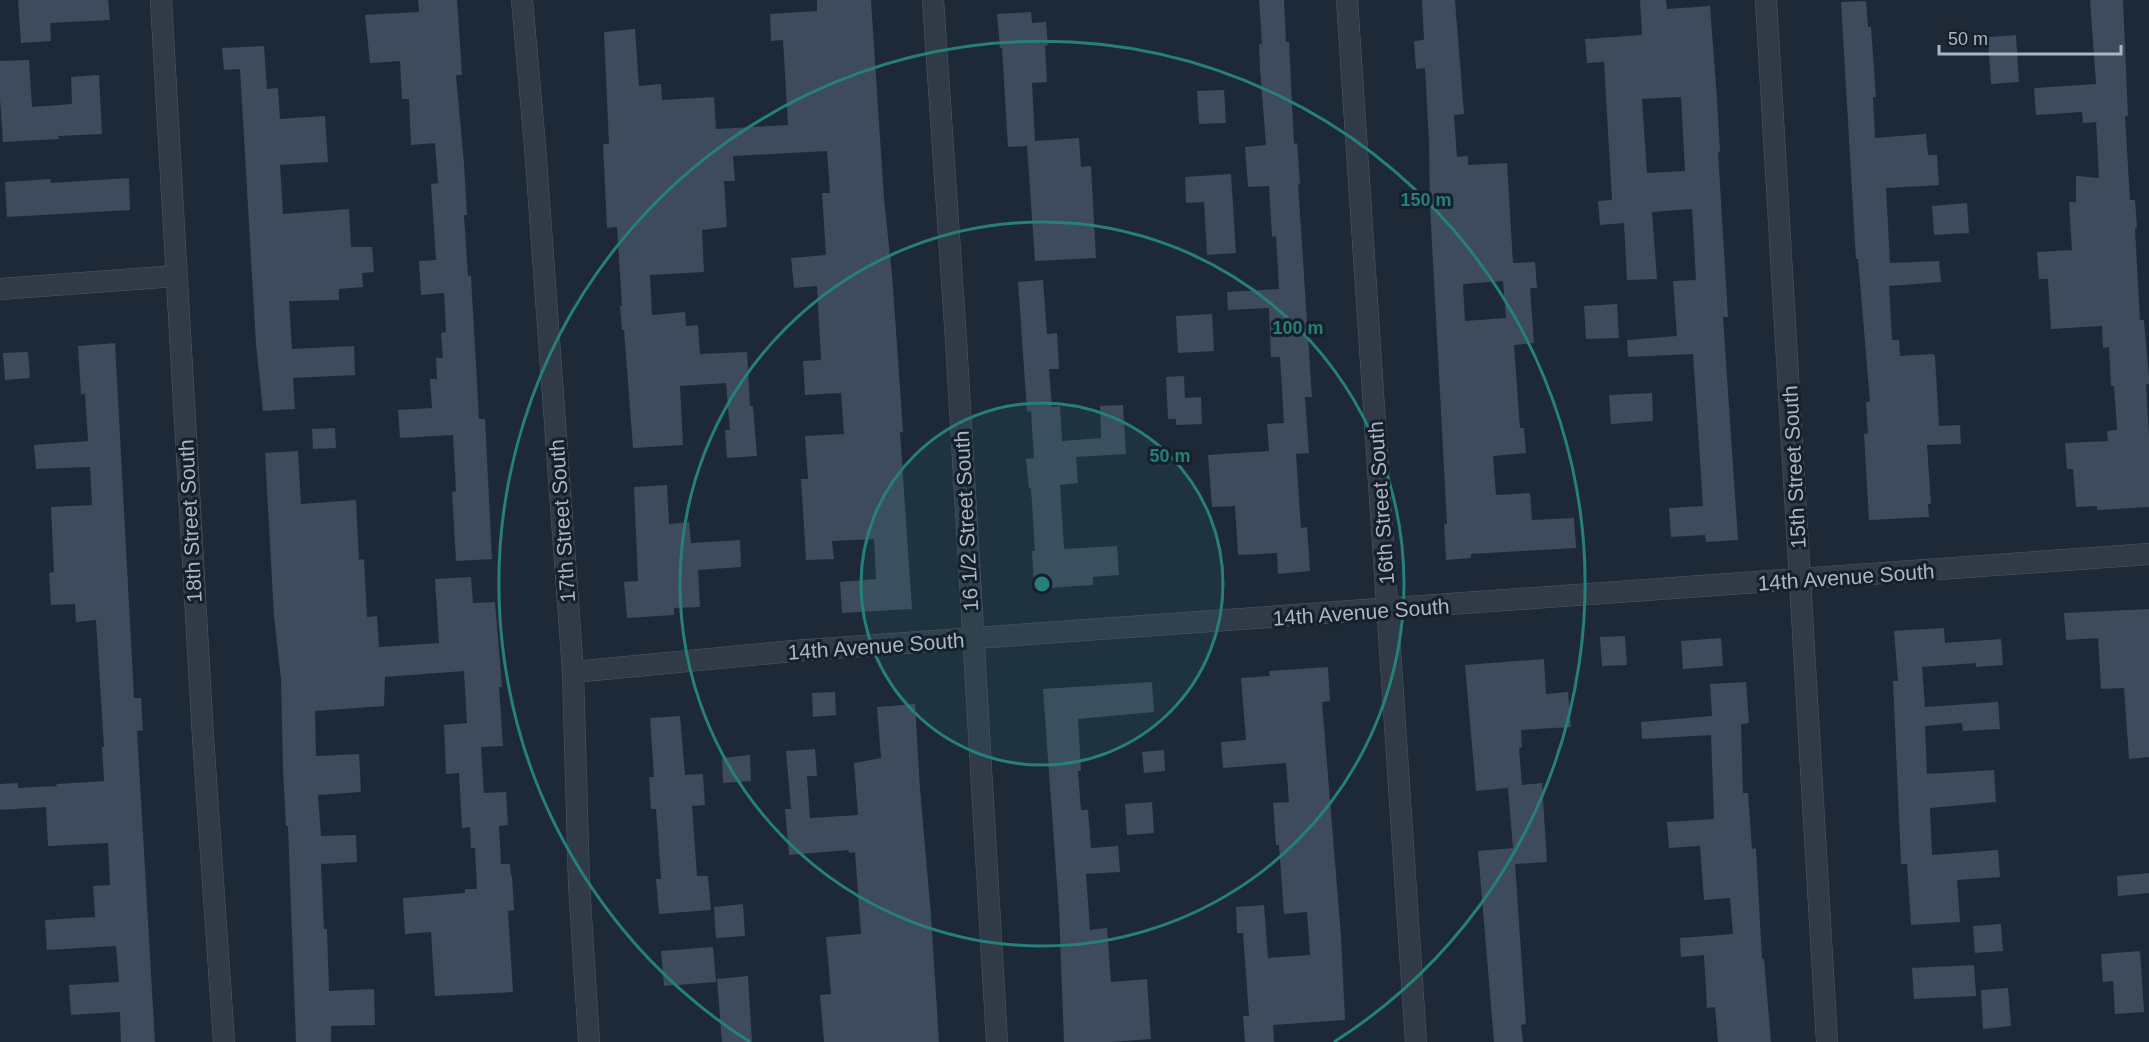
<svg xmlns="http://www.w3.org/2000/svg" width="2149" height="1042" font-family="Helvetica,sans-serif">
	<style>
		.building { fill: #3d4b5c; fill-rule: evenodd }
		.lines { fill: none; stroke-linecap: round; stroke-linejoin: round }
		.street-casing { stroke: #4e5866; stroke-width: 22 }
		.street { stroke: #303b47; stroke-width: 21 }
		.ring { fill: none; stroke: #267f7b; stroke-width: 3 }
		.labels { text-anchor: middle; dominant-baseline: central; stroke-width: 6; stroke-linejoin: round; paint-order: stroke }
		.street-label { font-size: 21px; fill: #aab5c5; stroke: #16202b }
		.centre { fill: #267f7b; stroke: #16202b; stroke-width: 3 }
		.ring-label { font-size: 18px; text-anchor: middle; font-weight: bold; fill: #267f7b; stroke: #16202b; stroke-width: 6; stroke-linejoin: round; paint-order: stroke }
	</style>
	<rect width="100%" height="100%" fill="#1d2937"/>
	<path class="building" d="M18,0H108L110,20L50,23L51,41L21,43Z
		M418,0H457L462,75H456L464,164L467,215H464L468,276H471L479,419H485L492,559L456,561L452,492L456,491L453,435L400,438L398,410L432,408L430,379H437L436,358H443L441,333L446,332L444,293L421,295L419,261L436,260L431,184L438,183L435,143L411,145L409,99H402L400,61L370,63L365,15L419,12Z
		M817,0H871L884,199L892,274L901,402L903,432H900L912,609L842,613L840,582L876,579L874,539L832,541L834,559L806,560L801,479H808L805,436L844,434L841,393L805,395L803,361L821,360L817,286L794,288L791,258L826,255L822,193H830L827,151L733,156L735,181H724L727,227L702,230L704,272L650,275L652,315L685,312L686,326L698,325L700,354L747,352L750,406H753L757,456L727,458L725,430H730L726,383L680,386L683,445L633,448L624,330H622L620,306H622L617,227L607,228L603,144H609L604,32L635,29L639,86L661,84L662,100L714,97L716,129L788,125L783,40L771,41L770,14L817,11Z
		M1259,0H1284L1286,42H1289L1294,144L1297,143L1300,184H1298L1312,397H1305L1309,453L1296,454L1301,528L1307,527L1310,571L1278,574L1277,553L1238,555L1235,506L1212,507L1208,455L1269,451L1267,424L1284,423L1280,357H1271L1269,308L1228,310L1227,292L1279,289L1276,236L1272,237L1269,186L1248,187L1245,147L1266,145L1260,69L1259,44H1262Z
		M1422,0H1455L1464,114L1454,115L1457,157L1468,156V165L1507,163L1513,263L1535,262L1537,288H1530L1534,343L1514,345L1520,428H1524L1526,453L1493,456L1496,495L1530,493L1532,520L1574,518L1576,548L1471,554V558L1446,560L1444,524H1447L1430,206L1429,141L1425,68L1416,69L1414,41L1424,40ZM1503,281L1506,318L1465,321L1463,284Z
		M1640,0H1666L1667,9L1710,6L1717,99L1720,152H1718L1728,317H1723L1738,540L1706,542L1705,535L1671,537L1669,508L1703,506L1693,354L1628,357L1627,340L1677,336L1673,281L1696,280L1692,209L1652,212L1657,279L1627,280L1624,223L1600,225L1598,201L1612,200L1604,62L1587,63L1585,39L1642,35ZM1681,97L1685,171L1647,173L1642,99Z
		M2090,0H2123L2128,116H2125L2130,200H2135L2137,227L2135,228L2140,320H2144L2149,377V384H2146L2149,435V507L2097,510V506L2076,507L2073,469H2067L2065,443L2108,441L2107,431L2117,430L2114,386H2111L2109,347L2103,348L2102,326L2051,329L2048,279H2039L2037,252L2072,250L2069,202H2076V176L2099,178L2096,122L2083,123L2082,112L2036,115L2034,88L2096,84Z
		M1866,1L1868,27H1871L1876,97H1873L1875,138L1926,134L1928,155H1937L1939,185L1886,188L1890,263L1939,261L1941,282L1889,286L1892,340H1899L1900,356L1933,354L1935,356L1939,426L1960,425L1961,444L1927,445L1931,504H1928L1929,517L1869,520L1864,434L1868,433L1866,402H1870L1858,259H1856L1841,2Z
		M1031,12L1032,23L1046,22L1048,45L1045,46L1047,82L1032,83L1035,141L1079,138L1081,167L1091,166L1096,258L1035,261L1027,146L1008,147L1002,48H1000L997,14Z
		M2016,35L2019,82L1991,84L1988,37Z
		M264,46L267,89L278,88L280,119L325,116L328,162L280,165L283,214L349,209L351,247H372L374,272L362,273L363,287L339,289V300L289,301L292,349L354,346L355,375L293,378L295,409L263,411L256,344L240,69L224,70L222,48Z
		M29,60L32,107L72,104L71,77L99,75L102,134L58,136L59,139L3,142L0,98V61Z
		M1224,90L1226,123L1199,124L1197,91Z
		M1231,174L1236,253L1207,255L1204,202L1186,203L1185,177Z
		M129,178L130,210L7,217L5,182L50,179L51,183Z
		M1967,203L1969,233L1934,235L1932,206Z
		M1043,280L1047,334L1057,333L1059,369H1049L1052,407L1060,406L1062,441L1101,438L1100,406L1123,405L1126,454L1076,457L1078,483L1060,485L1064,549L1117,546L1119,575L1093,577V585L1034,589L1032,551H1035L1031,488H1029L1026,459L1034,458L1031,411L1027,412L1018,282Z
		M1617,304L1619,338L1586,339L1584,306Z
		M1212,314L1214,351L1178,353L1176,316Z
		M115,343L134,698H141L143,730L137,731L155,1042H121L120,1012L71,1015L69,985L119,982L116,946L47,950L45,920L95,917L93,886L110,885L108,843L48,846L46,807L0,810V784L18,783V788L57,786L56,784L104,781L102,747H104L96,620L76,622L75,604L51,605L49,573L54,572L51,507L92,505L90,467L36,469L34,445L88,441L85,394H81L78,346Z
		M28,352L30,378L5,380L3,353Z
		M1184,376L1185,398L1201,397L1202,424L1176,425V419H1168L1166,377Z
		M1652,393L1653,421L1611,424L1609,395Z
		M335,428L336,448L313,449L312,429Z
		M298,451L301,504L356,500L359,560L364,559L367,617L377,616L379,647L439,643L435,579L471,577L473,603L495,602L502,687H499L503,746L481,747L484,793L506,792L508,825L499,826L501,864H510L511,876H512L514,910L508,911L513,992L435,996L431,932L405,934L403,898L465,893V889H477L475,848H471L470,827L462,828L459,773L446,774L444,725L467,723L464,671L385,677L384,706L315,711L316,756L359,754L361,792L318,795L321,836L356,835L357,862L321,864L324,929H327L329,991L374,989L375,1025L331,1026V1042H296L288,826H286L283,769L281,680L274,616L265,453Z
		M667,485L669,524L689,522L691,543L740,540L741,567L698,570L700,607L674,608V615L627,618L624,582L638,581L634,487Z
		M2149,609V757L2129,759L2124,688L2101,689L2098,638L2066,640L2064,613Z
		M1944,628L1945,643L2001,639L2003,665L1976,667V663L1922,667L1925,707L1998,702L2000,729L1963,731L1962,723L1925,726L1927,774L1994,770L1996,802L1930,808L1932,855L1998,850L2000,877L1957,880L1960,922L1911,925L1907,864H1901L1893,681H1898L1894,631Z
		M1625,636L1627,665L1602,666L1600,637Z
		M1721,638L1723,666L1683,669L1681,641Z
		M1544,659L1546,694L1568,692L1571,727L1521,730L1522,747L1519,748L1522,785L1542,783L1547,862L1515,864L1526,1024L1521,1025L1523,1042H1494L1478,851L1513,848L1508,788L1476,791L1465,665Z
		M1328,667L1330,701L1322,702L1341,936L1345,1020L1273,1025L1274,1042H1245L1243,1016H1249L1243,933H1237L1236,907L1264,905L1268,958L1310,955L1307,912L1284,914L1279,845H1276L1273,803L1289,802L1286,763L1223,768L1221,742L1246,740L1241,678L1270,676L1269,671Z
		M1152,682L1154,712L1078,719L1081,771H1078L1081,810H1088L1091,848L1118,846L1120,872L1086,874L1090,930L1107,928L1111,982L1147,979L1151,1039L1111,1042H1064L1059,911L1043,689Z
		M1746,682L1749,723L1741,724L1743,793H1748L1752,849L1756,848L1762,959H1764L1771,1042H1718L1715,1007L1707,1008L1704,955L1681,957L1680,938L1733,934L1730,898L1704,900L1700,846L1669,848L1667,822L1714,819L1711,735L1642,739L1641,722L1712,716L1710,684Z
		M835,692L836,715L813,717L812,693Z
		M915,704L920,789L931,915L939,1042H824L820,995L831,994L826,937L861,934L855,852L849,853L848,850L789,855L785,809H791L786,751L815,749L817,776H807L810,818L858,815L854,763L881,758L877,707Z
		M680,716L685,775L703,774L705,805L692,806L697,876H708L711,910L659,914L656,879H661L656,809H651L649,777H654L650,718Z
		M1164,750L1165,771L1144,773L1142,752Z
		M750,755L751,781L723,783L722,758Z
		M1152,802L1154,833L1127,835L1125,804Z
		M2149,873V893L2118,896L2117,876Z
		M743,904L745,936L716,938L714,907Z
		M2001,924L2003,951L1975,953L1973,926Z
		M713,947L716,982L664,986L661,951Z
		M2140,951L2144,1012L2115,1014L2113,981L2103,982L2101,954Z
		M1974,965L1976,996L1914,999L1912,968Z
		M748,976L752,1042H722L717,979Z
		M2008,988L2011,1026L1983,1029L1981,990Z"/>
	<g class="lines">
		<g class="street-casing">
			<path id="street" d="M161,0L203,737L224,1042
				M522,0L535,146L573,672L579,884L589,1042
				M933,0L956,340L997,1042
				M1347,0L1416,1042
				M1766,0L1827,1042
				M0,289L176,276
				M573,672L793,651L2149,554"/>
		</g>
		<use href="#street" class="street"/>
	</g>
	<circle cx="1042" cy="584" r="181" fill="#267f7b" fill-opacity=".12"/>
	<g class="ring">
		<circle cx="1042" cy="584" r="181"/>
		<circle cx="1042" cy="584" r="362"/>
		<path d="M750 1042A543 543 0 1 1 1334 1042"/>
	</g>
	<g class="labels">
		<g class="street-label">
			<text transform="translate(1794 467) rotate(-93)">15th Street South</text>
			<text transform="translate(1381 503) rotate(-94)">16th Street South</text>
			<text transform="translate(190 521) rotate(-93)">18th Street South</text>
			<text transform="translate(562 521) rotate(-94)">17th Street South</text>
			<text transform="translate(966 521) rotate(-93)">16 1/2 Street South</text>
			<text transform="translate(1846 577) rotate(-4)">14th Avenue South</text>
			<text transform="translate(1361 612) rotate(-4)">14th Avenue South</text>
			<text transform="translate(876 646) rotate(-4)">14th Avenue South</text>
		</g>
	</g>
	<circle cx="1042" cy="584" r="9" class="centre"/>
	<g class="ring-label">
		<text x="1426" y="206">150 m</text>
		<text x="1298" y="334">100 m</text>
		<text x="1170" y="462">50 m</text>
	</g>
	<path d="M1939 45v9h182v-9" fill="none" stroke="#aab5c5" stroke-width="3"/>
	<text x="1948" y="45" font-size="18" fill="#aab5c5" stroke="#16202b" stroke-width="4.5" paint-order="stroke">50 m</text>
</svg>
